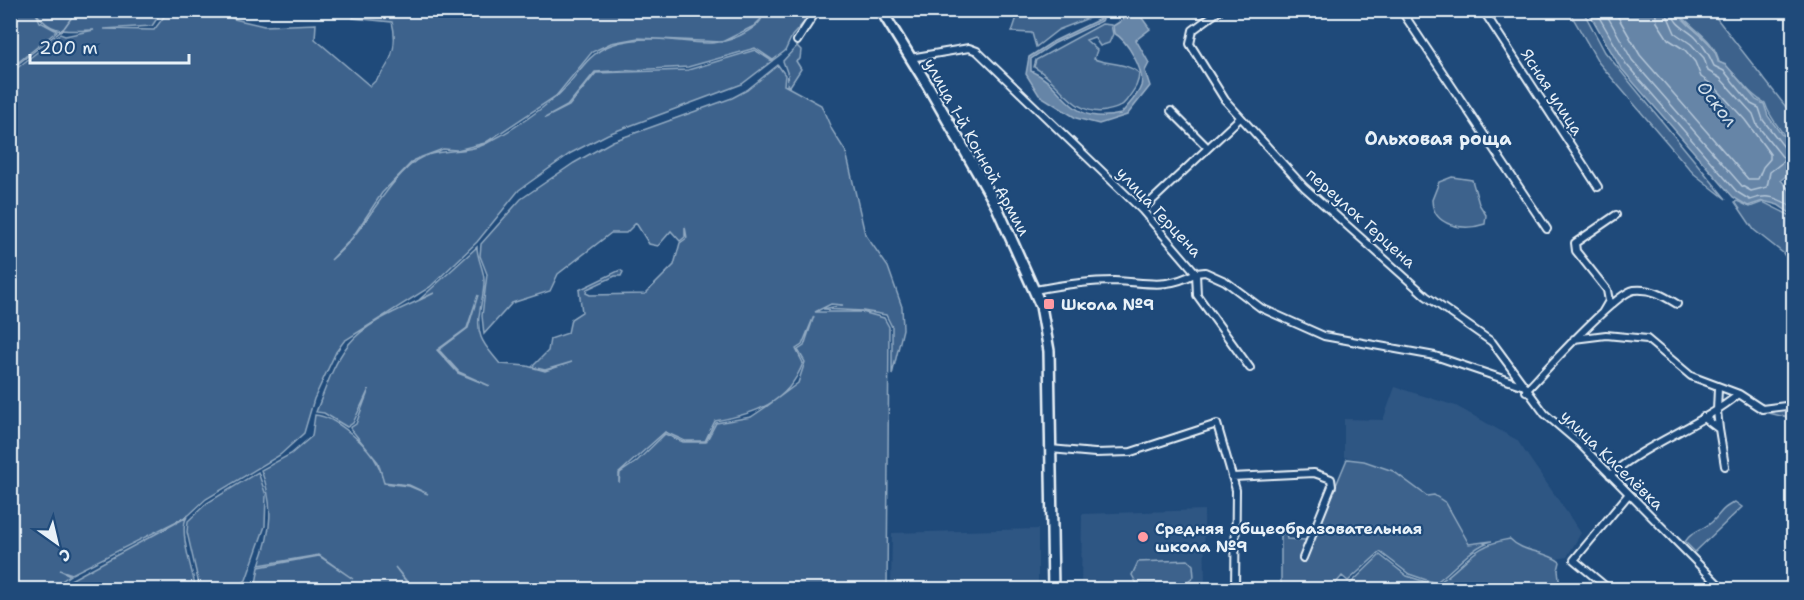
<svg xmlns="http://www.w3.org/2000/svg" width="1804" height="600" font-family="'Shantell Sans',sans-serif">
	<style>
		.built { fill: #2e5683 }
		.green { fill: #3c628c; stroke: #92aac2; stroke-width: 1.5; fill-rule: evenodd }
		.water { fill: #6685a7; stroke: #9ab0c7; stroke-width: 1.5 }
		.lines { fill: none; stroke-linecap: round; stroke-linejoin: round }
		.shore { stroke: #b4c6d8; stroke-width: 1.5 }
		.stream { stroke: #9ab0c7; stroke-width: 1.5 }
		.minor-casing { stroke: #e8f1f8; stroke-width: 10 }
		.secondary-casing { stroke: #e8f1f8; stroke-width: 14 }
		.minor { stroke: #1f4a7a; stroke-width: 6 }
		.secondary { stroke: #1f4a7a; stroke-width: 9 }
		.poi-dot { fill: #ff9aa2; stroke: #1f4a7a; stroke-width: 2 }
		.labels { text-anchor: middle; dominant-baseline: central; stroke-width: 4.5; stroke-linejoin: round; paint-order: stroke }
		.street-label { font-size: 16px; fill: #e8f1f8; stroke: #1f4a7a }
		.poi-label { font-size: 16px; font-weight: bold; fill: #e8f1f8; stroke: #1f4a7a; text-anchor: start }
		.water-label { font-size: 18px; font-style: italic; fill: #d4e1ec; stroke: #1f4a7a }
		.neighbourhood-label { font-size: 18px; font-weight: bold; fill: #e8f1f8; stroke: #1f4a7a }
	</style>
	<rect width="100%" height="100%" fill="#1f4a7a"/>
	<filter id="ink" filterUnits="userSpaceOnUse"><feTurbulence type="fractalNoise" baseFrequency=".0167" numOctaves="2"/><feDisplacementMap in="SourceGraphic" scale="12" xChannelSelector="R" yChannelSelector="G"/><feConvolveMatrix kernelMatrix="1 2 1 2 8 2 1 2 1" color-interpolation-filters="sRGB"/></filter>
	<g filter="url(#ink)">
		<path class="built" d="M1395,387L1456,406L1517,440L1581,533L1567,557L1557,559L1517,546L1510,539L1469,544L1446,503L1435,495L1427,496L1393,471L1381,466L1364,460L1344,457V419L1383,420Z
			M1204,510L1205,589L1081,590L1082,514Z
			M1038,529V589H891L892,533Z"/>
		<path class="green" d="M169,10L220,11L234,19L264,26L316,24L315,39L370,86C389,69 399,47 392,22L353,18L357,11H762L761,19L754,26L722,42L638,38L611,43L592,52L556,96L485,143L457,150L443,149L414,160L382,193L352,238L331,260C364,232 380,191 413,163C433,146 465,155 487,143C511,131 535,114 556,97C576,80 584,55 611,45C629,39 650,38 670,40C700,43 721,48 748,31C758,25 762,21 764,11H814L792,36L785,51L773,60L755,48L688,67L595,72L567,106L545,118L569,106L596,73L688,70L755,50L772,61L742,84L608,134L571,153L519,190L477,242L430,287L344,341L336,352L314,399L304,433L280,455L206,499L189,515L72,574L60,570L70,575L49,590L11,589V73L60,34L65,36L94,30C69,30 53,36 36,13L40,22L57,31L11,68V11H162L152,26L104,29L154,30Z
			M1019,11V10L1097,11L1094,16L1058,30L1036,47L1032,33L1012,32Z
			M1569,11H1583L1605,52L1726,199L1693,173L1599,63Z
			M1678,11H1711L1793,116V149C1785,133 1771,122 1765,103C1745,93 1737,71 1719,62C1715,38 1690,29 1678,11Z
			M1102,24L1111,25L1113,34L1109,43L1100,46L1094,37L1086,40L1097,50L1094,59C1110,65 1125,62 1139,73C1139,85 1133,91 1126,101C1121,108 1114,109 1106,111C1073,117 1060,81 1034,67L1036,60Z
			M797,46L801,50L800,59L796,61L801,69L790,86L787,85L788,75L783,61Z
			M778,65L785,75L784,85L821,105L832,130L846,152L865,234L888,267L902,307L903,329L892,375V327L886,315L863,311L823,309L843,305L831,304L815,312H862L884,318L889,327L887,589L405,590L409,584L395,567L408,584L403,589H255L259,567L319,556L353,579L319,555L259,565C272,531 274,504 261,470L291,454L312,436L315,415C335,416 369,446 378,465C381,470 382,477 384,483L409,486L428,494L409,485L384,482L378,462L350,428L356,424L369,389L353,423L347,427L324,413L316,412C325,390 333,364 348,345C369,319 412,305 434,293L419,300L477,247C477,259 484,269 484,280C485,298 474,319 481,337C484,346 494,356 500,364L527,366L545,371L572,362L545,370L532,367L548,351L550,339L568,333L571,319L582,312L579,290L620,270L623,272L621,276H615L587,289L586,293L590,295L645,294L674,265L680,243L687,238L685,227V237L680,241L671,231L658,246L649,244L636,223L626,233H611L558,274L550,291L512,303L484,334L482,316L487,274L480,256L481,244L521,199L574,163L613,141L732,98L747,90ZM478,295L468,328L439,350L459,372L490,386L458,373L437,350L467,328ZM814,316L804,346L798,350L805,362L798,383L766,407L751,417L716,423L706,442H683L665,434L636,462L620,473L619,483V473L665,432L685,441H705L715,421C755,414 788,403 803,363L796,349L802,345Z
			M1452,177L1472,180L1479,204L1486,215L1485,224C1464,231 1433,227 1432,200L1439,182Z
			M1737,201L1750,207L1763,202L1793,217V268L1783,253L1754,230L1735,202Z
			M1793,403V419L1761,411Z
			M1347,459L1364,461L1393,471L1427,496L1434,495L1446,503L1469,544L1492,541C1470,547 1454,570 1435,583L1409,574L1380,552L1348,581L1342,576L1331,589L1281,590V534L1286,532L1287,539L1306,540L1300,560L1304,562Z
			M258,472L266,495L265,526L246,580L235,589H200L187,532L188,521L207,503Z
			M1735,502L1742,507L1695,552L1685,542C1692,530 1704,530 1713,521C1723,511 1720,510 1735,502Z
			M187,517C178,530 193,573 196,589H54Z
			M1510,539C1523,553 1544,550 1560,562L1558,570L1560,589L1444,590L1437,584C1467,564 1471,545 1510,539Z
			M1380,555L1407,576L1435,585L1441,589H1354L1350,584Z
			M1188,560L1193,565L1194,577L1187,583L1137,584L1132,575L1138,562Z"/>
		<path class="water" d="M1104,11H1107L1102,21L1055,43L1031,59V71C1068,87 1066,126 1121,114C1127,106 1138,96 1141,86C1145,71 1127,40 1114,33L1113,26L1137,11L1150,29L1136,40L1149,63L1145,71L1150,86L1127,115L1099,124L1076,118L1039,95L1026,74L1029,57L1054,41L1100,19Z
			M1588,11H1677C1688,30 1715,39 1718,62L1726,65L1756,100L1764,104L1768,116L1781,134L1788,138L1793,150V176H1786L1781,180L1793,194V215L1778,205L1763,201L1748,206L1733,197L1620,67Z"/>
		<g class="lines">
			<path class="shore" d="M1595,10L1626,64L1737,192L1750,200C1768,193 1778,198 1794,208
				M1604,10L1632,60L1742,186L1751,191L1767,187L1770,172L1783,162L1784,159L1757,125L1753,114L1720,78L1708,71L1704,58L1691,44L1675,33L1665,10
				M1614,10L1640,55L1748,179H1758L1763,167L1770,159V154L1745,120L1714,86L1701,77L1695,62L1685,50L1668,39L1657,22L1655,10
				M1672,10C1674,27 1687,28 1696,38C1705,47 1709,55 1714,66L1724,71L1751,104L1759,108L1763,120L1787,151L1794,153"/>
			<path class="stream" d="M10,70L64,28L77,10"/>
			<g class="minor-casing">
				<path id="minor" d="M1220,10L1193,30L1190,44L1225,100L1304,187L1426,296L1492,342L1545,414L1579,443L1724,590
					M1401,10L1547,229
					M1483,10L1598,187
					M797,41L817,10
					M910,58L969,48L977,51L1142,210L1196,273L1205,272L1225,281L1261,308L1324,336L1435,356L1521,385
					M1171,111L1208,148
					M1142,210L1240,118
					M1196,273L1197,295L1250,368
					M1035,290C1061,285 1088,281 1114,281C1147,282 1165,290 1196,273
					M1602,313L1609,301L1607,290L1576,251L1575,243L1616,215
					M1574,339L1606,335L1647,339L1691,376L1739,394
					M1718,388L1717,411L1719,429
					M1526,391C1543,373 1615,293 1634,290C1651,288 1664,296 1677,304
					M1703,417L1719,429L1725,466
					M1050,449L1095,453L1131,452L1217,424L1236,490L1235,590
					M1610,475C1649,442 1700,426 1739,394L1762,409L1794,405
					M1232,477L1314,473L1331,479L1332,486L1303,558
					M1610,590L1574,560L1628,495"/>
			</g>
			<g class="secondary-casing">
				<path id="secondary" d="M881,10L928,86L996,205L1041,306L1049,351L1053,590"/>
			</g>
			<use href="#minor" class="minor"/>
			<use href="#secondary" class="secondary"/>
		</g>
	</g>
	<g class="poi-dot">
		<rect x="1043" y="298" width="12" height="12" rx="3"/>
		<circle cx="1143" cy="537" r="6"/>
	</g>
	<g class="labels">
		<g class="street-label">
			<text transform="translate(1552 92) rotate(57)">Ясная улица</text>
			<text transform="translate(977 147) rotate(61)">улица 1-й Конной Армии</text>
			<text transform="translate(1159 212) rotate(47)">улица Герцена</text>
			<text transform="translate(1361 218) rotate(42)">переулок Герцена</text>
			<text transform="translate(1612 460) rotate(44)">улица Киселёвка</text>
		</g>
		<g class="poi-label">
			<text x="1061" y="304">Школа №9</text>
			<text x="1155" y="528">Средняя общеобразовательная<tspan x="1155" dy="18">школа №9</tspan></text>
		</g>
		<g class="water-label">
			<text transform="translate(1717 104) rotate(52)">Оскол</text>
		</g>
		<g class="neighbourhood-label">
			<text x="1438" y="139">Ольховая роща</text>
		</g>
	</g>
	<rect width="1804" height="600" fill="none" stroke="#1f4a7a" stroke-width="36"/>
	<rect x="18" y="18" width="1768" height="564" fill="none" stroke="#e8f1f8" stroke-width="2" filter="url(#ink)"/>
	<g transform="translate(57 543) rotate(146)" stroke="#1f4a7a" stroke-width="4.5" paint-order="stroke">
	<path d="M0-4.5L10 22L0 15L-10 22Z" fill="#e8f1f8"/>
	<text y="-9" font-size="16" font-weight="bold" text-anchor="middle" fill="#e8f1f8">С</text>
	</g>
	<path d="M30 54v9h159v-9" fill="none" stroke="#e8f1f8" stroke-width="3"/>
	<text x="39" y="54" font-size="18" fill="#e8f1f8" stroke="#1f4a7a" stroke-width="4.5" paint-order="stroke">200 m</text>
</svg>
